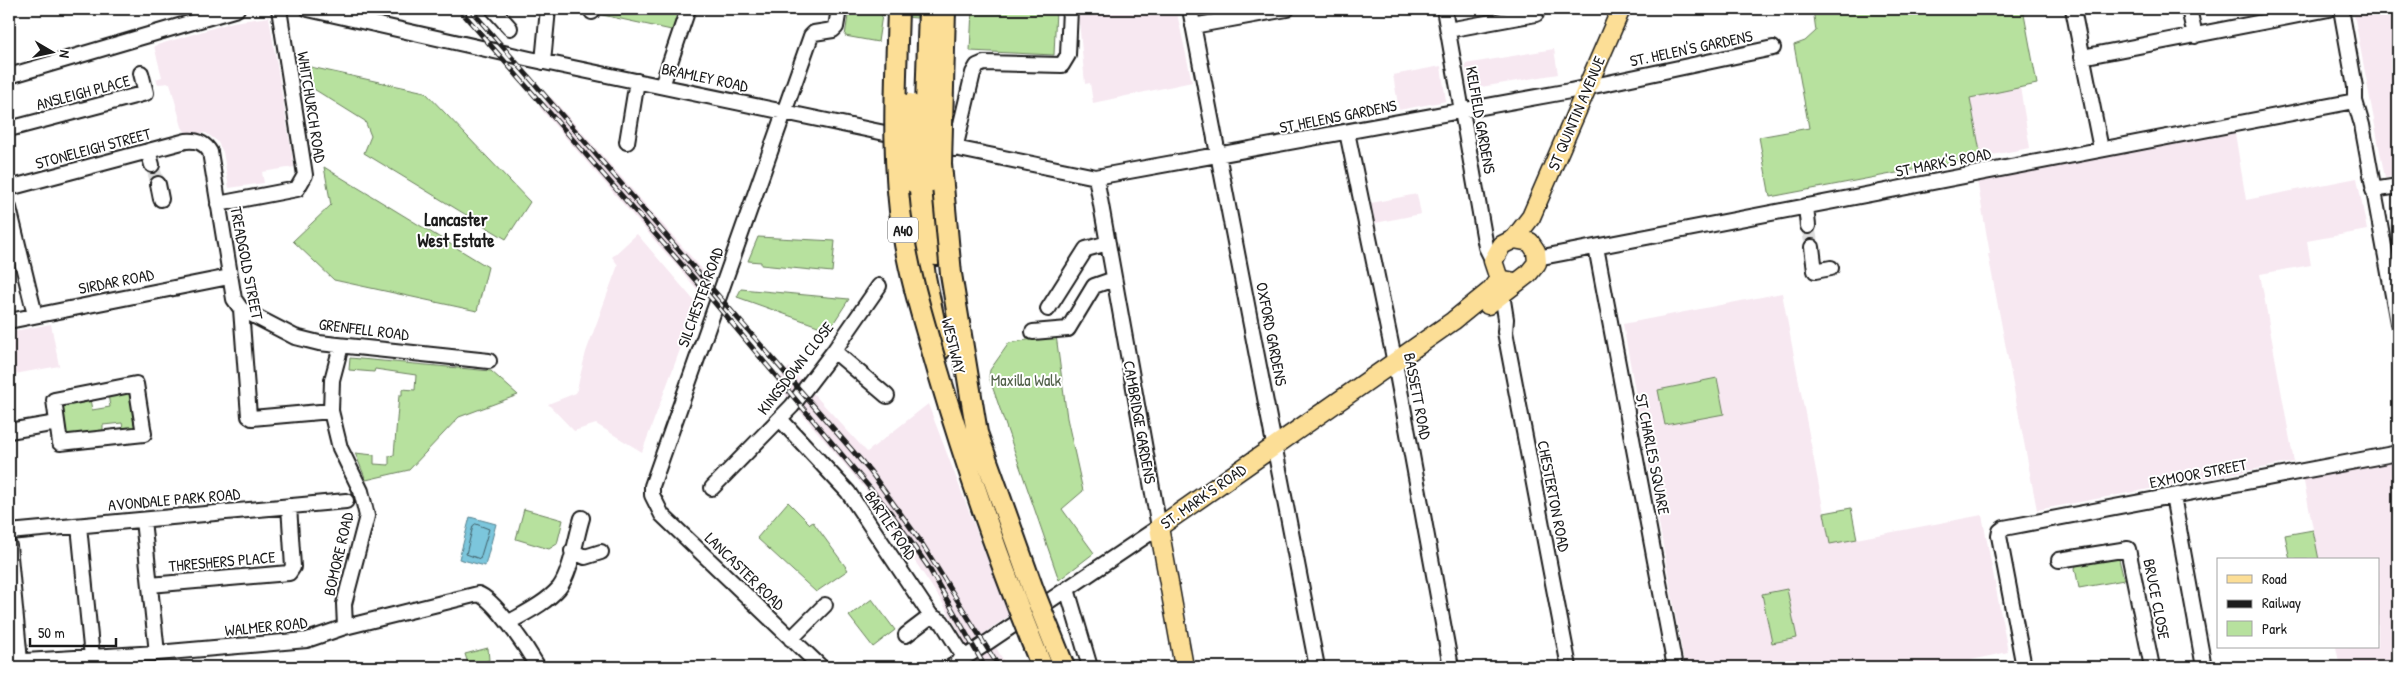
<svg xmlns="http://www.w3.org/2000/svg" width="2407" height="676" font-family="'Patrick Hand',sans-serif">
	<style>
		.built { fill: #f7e8f1 }
		.green { fill: #b7e19e; stroke: #6a7e5d }
		.water { fill: #7cc6dc; stroke: #56828f }
		.lines { fill: none; stroke-linecap: round; stroke-linejoin: round }
		.shore { stroke: #426069; stroke-width: 1 }
		.minor-tunnel { stroke: #ddd; stroke-width: 14; stroke-dasharray: 14 7; stroke-linecap: butt }
		.minor-casing { stroke: #1c1c1c; stroke-width: 18 }
		.major-casing { stroke: #1c1c1c; stroke-width: 21 }
		.highway-casing { stroke: #1c1c1c; stroke-width: 24 }
		.minor { stroke: #fff; stroke-width: 14 }
		.major { stroke: #fcde96; stroke-width: 18 }
		.highway { stroke: #fcde96; stroke-width: 20 }
		.rail-casing { stroke: #1c1c1c; stroke-width: 5 }
		.rail { stroke: #fff; stroke-width: 3; stroke-dasharray: 9; stroke-linecap: butt }
		.highway-bridge-casing { stroke: #1c1c1c; stroke-width: 24; stroke-linecap: butt }
		.highway-bridge { stroke: #fcde96; stroke-width: 20 }
		.labels { text-anchor: middle; dominant-baseline: central; stroke-width: 4; stroke-linejoin: round; paint-order: stroke }
		.shield { fill: #fff; stroke: #606060; stroke-width: 1 }
		.shield-label { font-size: 15px; font-weight: bold; fill: #1c1c1c }
		.street-label { font-size: 16px; fill: #1c1c1c; stroke: #fff }
		.park-label { font-size: 16px; fill: #52614a; stroke: #fff }
		.neighbourhood-label { font-size: 18px; font-weight: bold; fill: #1c1c1c; stroke: #fff }
	</style>
	<rect width="100%" height="100%" fill="#fff"/>
	<filter id="ink" filterUnits="userSpaceOnUse"><feTurbulence type="fractalNoise" baseFrequency=".02" numOctaves="2"/><feDisplacementMap in="SourceGraphic" scale="10" xChannelSelector="R" yChannelSelector="G"/><feConvolveMatrix kernelMatrix="1 2 1 2 8 2 1 2 1" color-interpolation-filters="sRGB"/></filter>
	<g filter="url(#ink)">
		<path class="built" d="M1078,9H1176L1192,82L1093,103L1090,83L1085,84Z
			M2353,9H2398V175L2385,178Z
			M269,17L294,167L262,172L264,183L229,188L223,152L217,141L206,133H186L182,127L170,83L158,84L156,79L162,77L154,46L233,22Z
			M1554,49L1558,74L1469,89L1465,64Z
			M1441,66L1446,101L1399,110L1393,75Z
			M2020,87L2030,148L1981,157L1970,98Z
			M551,97L709,277L702,295L539,107Z
			M2235,133L2246,200L2357,178L2367,230L2307,241L2311,265L2260,274L2294,462L2037,510L1988,254H1990L1977,180Z
			M1417,194L1421,214L1375,223L1371,203Z
			M637,234L697,304L642,452L596,424L574,431L548,404L576,393L586,352L618,265L612,257Z
			M1782,293L1830,544L1982,515L2008,652L1971,660L1972,667H1685L1623,324Z
			M51,324L59,366L9,375V332Z
			M789,367L867,452L928,404L1009,616L987,631L1007,667H980L942,602L873,498L776,383Z
			M2398,459V667H2340L2336,647H2378V560H2319L2303,477Z"/>
		<path class="green" d="M598,9H684L676,31L598,14Z
			M849,9H918L917,18L882,15L878,42L845,36Z
			M972,9H1056L1054,55L970,51Z
			M1813,9H2023L2037,84L1970,98L1981,157L1770,197L1759,137L1809,128L1794,45L1805,41L1816,31Z
			M306,66L425,92L530,202L506,239L364,153L371,136L365,121L309,86Z
			M324,167L488,267L477,311L334,280L293,241L331,205Z
			M758,237L835,241L832,272L761,265V262L748,261Z
			M741,289L849,299L829,330L737,297Z
			M1056,335L1067,418L1083,491L1062,509L1094,553L1059,580L989,377L990,370L1009,343Z
			M350,358L491,371L518,395L459,417L409,470L366,480L355,453L374,455V464L389,465V456L394,455L399,395H402V389L415,390L416,375L375,369L374,372L349,370Z
			M1717,378L1724,414L1665,425L1658,390Z
			M130,390L138,427L124,432L122,423L103,425V433L67,435L63,409L66,404L90,399L92,410L110,407L108,394Z
			M788,502L810,524L813,522L848,570L816,592L757,538Z
			M1851,508L1857,539L1830,544L1824,513Z
			M524,509L563,520L557,544L549,549L516,539Z
			M2313,530L2319,560H2290L2285,535Z
			M2118,555L2124,580L2079,588L2075,568L2078,562Z
			M1787,589L1797,638L1772,643L1762,594Z
			M872,599L895,630L873,647L849,616Z
			M488,648L489,660L469,667L465,654Z"/>
		<path class="water" d="M470,517L496,524L485,566L459,559Z"/>
		<g class="lines">
			<path class="shore" d="M476,524L489,529L480,559L466,554L473,526Z"/>
			<path class="minor-tunnel" d="M152,165L158,184
				M1808,226L1812,247"/>
			<g class="minor-casing">
				<path id="minor" d="M308,9L530,59L904,137
					M493,9L510,28
					M1190,9L1317,667
					M1444,9L1486,247L1493,261
					M2073,9L2101,149
					M2189,9L2195,36
					M2341,9L2355,87V101L2362,125L2398,323
					M592,12L593,9
					M1193,26L1287,9
					M1448,30L1536,14
					M2082,57L2329,9
					M543,62L548,9
					M9,76L237,9
					M662,86L688,9
					M9,129L146,93L141,73
					M1347,132L1395,363L1451,667
					M627,142L637,81
					M935,144L1096,177L1570,91L1773,48
					M955,149L973,73L977,66L984,63L1062,65L1068,55L1070,9
					M148,151L152,165
					M158,184L161,199
					M9,188L186,141C196,140 204,142 210,152L234,299L241,309L249,416L252,418L331,411
					M2373,190L2398,186
					M218,204L297,189L305,175L279,9
					M1806,206L1808,226
					M9,208L35,315
					M1596,247L1675,667
					M1812,247L1815,271L1831,268
					M1537,258L2355,101
					M1502,294L1506,319L1505,332L1569,667
					M241,309L295,337L319,343L489,361
					M1048,309L1086,249L1108,243
					M9,321L229,277
					M1033,332L1068,329L1094,286L1114,279
					M341,346L332,380L331,411L340,448L361,491L367,516L344,604L345,627
					M834,351L887,396
					M136,384L144,434L60,443L54,400Z
					M780,419L848,492L931,616L942,622L964,657
					M9,431L57,423
					M712,488L792,406L834,351L879,286
					M2173,496L2204,667
					M143,520L157,653
					M79,526L92,657
					M9,532L346,501
					M9,546L20,661
					M572,551L585,557L601,552
					M2059,560L2128,549L2152,667
					M150,585L289,573L293,567L289,506
					M1067,589L1090,667
					M508,623C525,613 546,603 559,588C571,573 576,537 582,518
					M906,635L931,616
					M791,639L825,605
					M9,662L157,653L307,640L345,627L478,594C495,599 528,650 538,667
					M821,667L662,515L652,495V486L811,36L814,33L833,30L836,27L839,9
					M951,667L1159,527L1096,177
					M2024,667L1999,536L2000,531L2004,528L2398,453"/>
			</g>
			<g class="major-casing">
				<path id="major" d="M1514,239L1531,217L1621,9
					M1488,305L1528,274L1537,263L1536,251L1530,242L1514,239L1502,245L1493,261L1499,279L1515,282
					M1184,667L1159,527L1453,321L1490,291L1499,279"/>
			</g>
			<g class="highway-casing">
				<path id="highway" d="M913,182L925,277L940,350
					M928,182L936,255"/>
			</g>
			<use href="#minor" class="minor"/>
			<use href="#major" class="major"/>
			<use href="#highway" class="highway"/>
			<g class="rail-casing">
				<path id="rail" d="M459,9L704,290L890,512L929,568L985,667
					M470,9L870,471L921,542L999,667"/>
			</g>
			<use href="#rail" class="rail"/>
			<g class="highway-bridge-casing">
				<path id="highway-bridge" d="M898,9C896,82 891,159 903,232C910,279 925,325 938,371C968,472 1002,570 1042,667
					M945,9L941,164L951,274L977,433L1034,592L1064,667
					M910,104L913,182
					M928,182L926,106L929,9"/>
			</g>
			<use href="#highway-bridge" class="highway-bridge"/>
		</g>
	</g>
	<g class="labels">
		<rect class="shield" x="888" y="217.5" width="30" height="25" rx="4"/>
		<g class="shield-label">
			<text x="903" y="230">A40</text>
		</g>
		<g class="street-label">
			<text transform="translate(1691 48) rotate(-12)">ST. HELEN'S GARDENS</text>
			<text transform="translate(705 77) rotate(12)">BRAMLEY ROAD</text>
			<text transform="translate(83 92) rotate(-15)">ANSLEIGH PLACE</text>
			<text transform="translate(312 107) rotate(81)">WHITCHURCH ROAD</text>
			<text transform="translate(1576 113) rotate(-67)">ST QUINTIN AVENUE</text>
			<text transform="translate(1338 116) rotate(-11)">ST HELENS GARDENS</text>
			<text transform="translate(1481 120) rotate(80)">KELFIELD GARDENS</text>
			<text transform="translate(93 148) rotate(-15)">STONELEIGH STREET</text>
			<text transform="translate(1943 162) rotate(-11)">ST MARK'S ROAD</text>
			<text transform="translate(247 263) rotate(79)">TREADGOLD STREET</text>
			<text transform="translate(116 281) rotate(-11)">SIRDAR ROAD</text>
			<text transform="translate(700 297) rotate(-70)">SILCHESTER ROAD</text>
			<text transform="translate(364 329) rotate(7)">GRENFELL ROAD</text>
			<text transform="translate(1272 334) rotate(79)">OXFORD GARDENS</text>
			<text transform="translate(954 346) rotate(76)">WESTWAY</text>
			<text transform="translate(795 368) rotate(-52)">KINGSDOWN CLOSE</text>
			<text transform="translate(1418 396) rotate(79)">BASSETT ROAD</text>
			<text transform="translate(1140 422) rotate(80)">CAMBRIDGE GARDENS</text>
			<text transform="translate(1653 454) rotate(79)">ST CHARLES SQUARE</text>
			<text transform="translate(2198 473) rotate(-11)">EXMOOR STREET</text>
			<text transform="translate(1203 496) rotate(-35)">ST. MARK'S ROAD</text>
			<text transform="translate(1554 496) rotate(79)">CHESTERTON ROAD</text>
			<text transform="translate(174 499) rotate(-5)">AVONDALE PARK ROAD</text>
			<text transform="translate(891 525) rotate(56)">BARTLE ROAD</text>
			<text transform="translate(338 554) rotate(-77)">BOMORE ROAD</text>
			<text transform="translate(222 561) rotate(-5)">THRESHERS PLACE</text>
			<text transform="translate(745 571) rotate(44)">LANCASTER ROAD</text>
			<text transform="translate(2157 599) rotate(79)">BRUCE CLOSE</text>
			<text transform="translate(266 626) rotate(-6)">WALMER ROAD</text>
		</g>
		<g class="park-label">
			<text x="1026" y="380">Maxilla Walk</text>
		</g>
		<g class="neighbourhood-label">
			<text x="456" y="219">Lancaster<tspan x="456" dy="21">West Estate</tspan></text>
		</g>
	</g>
	<rect width="2407" height="676" fill="none" stroke="#fff" stroke-width="30"/>
	<rect x="15" y="15" width="2377" height="646" fill="none" stroke="#1c1c1c" stroke-width="2" filter="url(#ink)"/>
	<rect x="2217" y="558" width="162" height="90" fill="#ffffff" stroke="#a4a4a4"/>
	<rect x="2227" y="575" width="25" height="8" fill="#fcde96" stroke="#a4a4a4"/>
	<text x="2262" y="584" font-size="15" fill="#1c1c1c">Road</text>
	<rect x="2227" y="600" width="25" height="8" fill="#1c1c1c" stroke="#a4a4a4"/>
	<text x="2262" y="608" font-size="15" fill="#1c1c1c">Railway</text>
	<rect x="2227" y="621" width="25" height="15" fill="#b7e19e" stroke="#a4a4a4"/>
	<text x="2262" y="634" font-size="15" fill="#1c1c1c">Park</text>
	<g transform="translate(52 52) rotate(99)" stroke="#ffffff" stroke-width="4" paint-order="stroke">
	<path d="M0-4L9 19L0 12L-9 19Z" fill="#1c1c1c"/>
	<text y="-8" font-size="14" font-weight="bold" text-anchor="middle" fill="#1c1c1c">N</text>
	</g>
	<path d="M30 638v8h86v-8" fill="none" stroke="#1c1c1c" stroke-width="2.5"/>
	<text x="38" y="638" font-size="15" fill="#1c1c1c" stroke="#ffffff" stroke-width="4" paint-order="stroke">50 m</text>
</svg>
